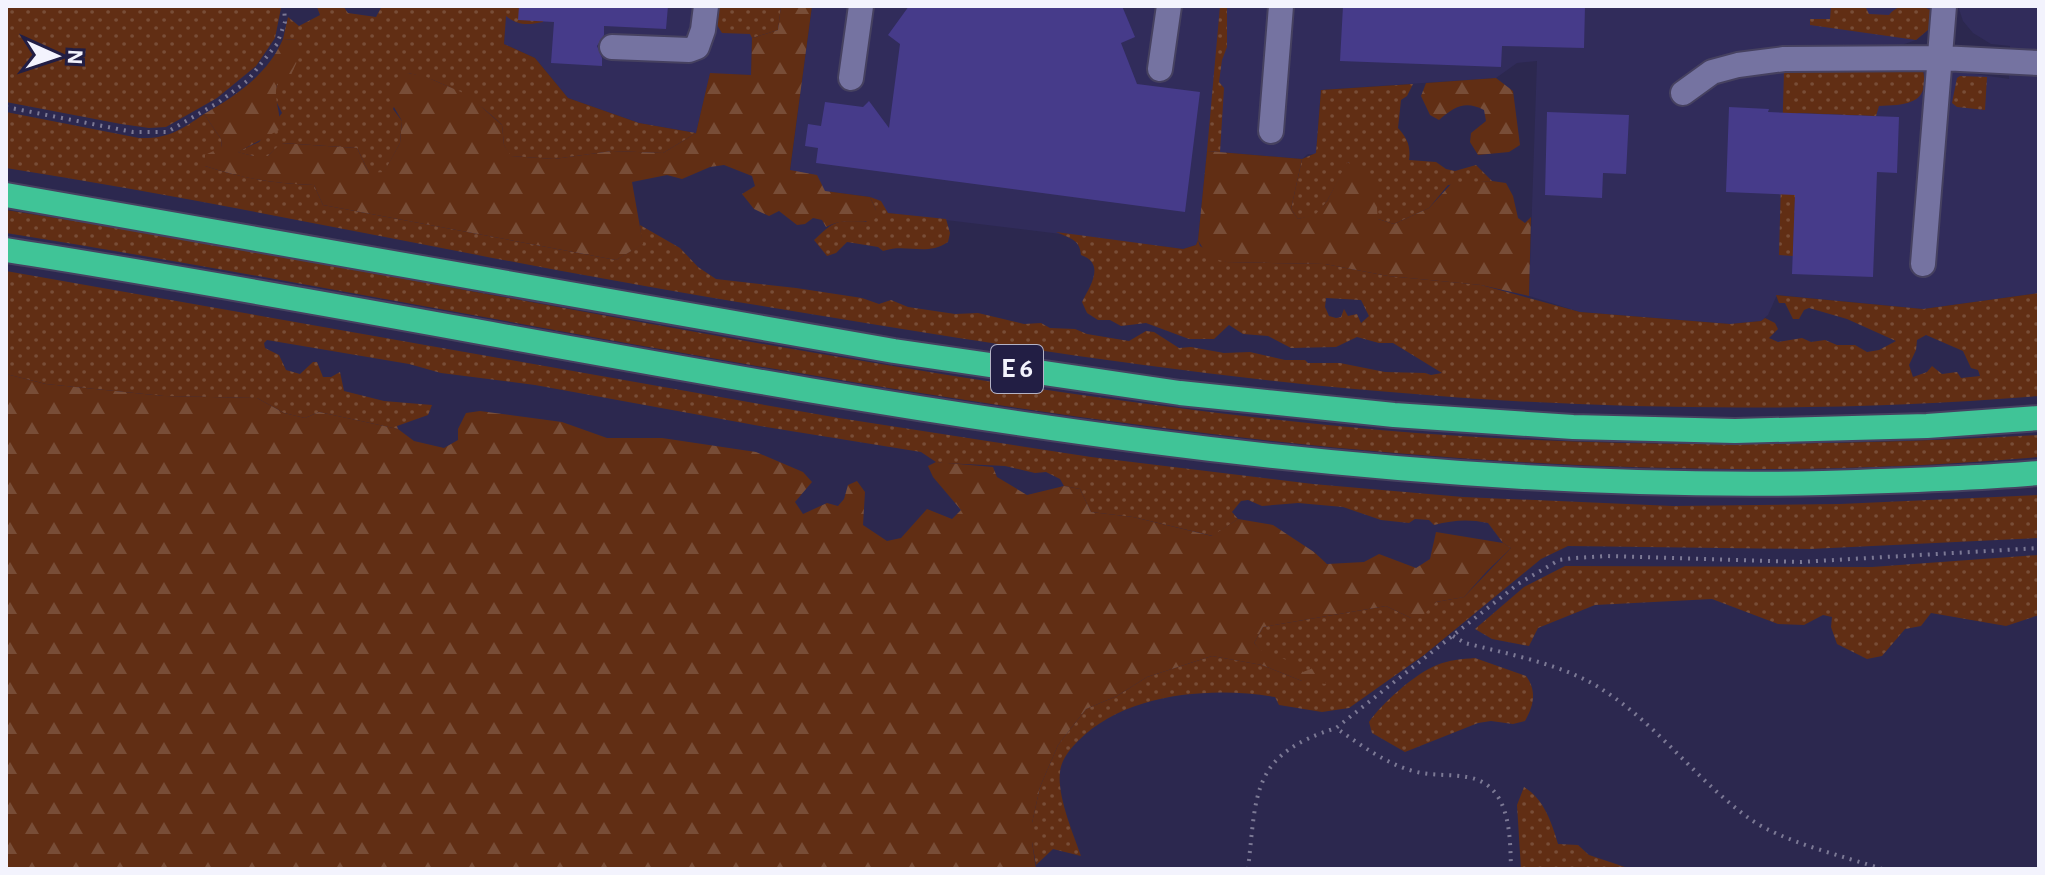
<svg xmlns="http://www.w3.org/2000/svg" width="2045" height="875" font-family="'Alegreya Sans',sans-serif">
	<style>
		.built { fill: #312c5b }
		.grass { fill: url(#grass-dots); fill-rule: evenodd }
		.forest { fill: url(#forest-firs) }
		.building { fill: #463b8a }
		.lines { fill: none; stroke-linecap: round; stroke-linejoin: round }
		.minor-casing { stroke: #464160; stroke-width: 28 }
		.highway-casing { stroke: #464160; stroke-width: 28 }
		.path { stroke: #7c7995; stroke-width: 4; stroke-dasharray: 2 6; stroke-linecap: butt }
		.minor { stroke: #7573a1; stroke-width: 24 }
		.highway { stroke: #40c497; stroke-width: 24 }
		.labels { text-anchor: middle; dominant-baseline: central; stroke-width: 7; stroke-linejoin: round; paint-order: stroke }
		.shield { fill: #221e44; stroke: #b4b3c6; stroke-width: 2 }
		.shield-label { font-size: 28px; font-weight: bold; fill: #f3f3fd }
	</style>
	<defs>
		<pattern id="grass-dots" width="8" height="8" patternUnits="userSpaceOnUse" patternTransform="scale(2)"><rect width="8" height="8" fill="#612e14"/><path d="M2 2h.1M6 6h.1" fill="none" stroke="#784d37" stroke-width="1.8" stroke-linecap="round"/></pattern>
		<pattern id="forest-firs" width="22" height="20" patternUnits="userSpaceOnUse" patternTransform="scale(2)"><rect width="22" height="20" fill="#612e14"/><path d="M5 1l3.5 6h-7zM16 11l3.5 6h-7z" fill="#784d37"/></pattern>
	</defs>
	<rect width="100%" height="100%" fill="#2c284f"/>
	<path class="built" d="M506,6H781L752,38L751,75L710,74L696,133L639,123L568,98L535,58L504,44Z
		M812,6H1935L1928,30L1916,40L1896,47L1922,66L2009,79L2010,46L1991,44L1973,33L1963,21L1958,6H2039V293L1923,309L1777,295L1768,315L1761,321L1730,324L1580,312L1529,296L1537,61L1517,63L1496,78L1321,90L1316,154H1308L1302,159L1207,151L1198,240L1196,245L1183,249L888,213L870,197L825,191L790,171Z"/>
	<path class="grass" d="M6,6H280L281,8L275,38L256,66L217,98L166,127L149,128L121,124L6,102Z
		M320,6H343L348,13L376,17L382,6H544L543,22C528,25 518,26 506,16L504,44L535,58L568,98L639,123L696,133L663,153L612,151L554,159L510,156L504,145L502,125C477,100 444,80 408,73L393,109L402,121L400,143L384,173H369L357,148L282,143L268,156H253L237,152L259,142L282,113L274,97L277,84L297,40L283,39L288,17L299,26L320,15L317,7Z
		M715,6H781L778,30L752,38L750,34L722,33L714,20Z
		M1220,6H1227V47L1222,60L1219,82L1224,88L1220,152L1207,151Z
		M1831,6H1865L1869,14L1889,15C1900,1 1923,3 1935,14L1928,30L1916,40L1810,25V19H1830Z
		M1922,66C1932,104 1908,105 1879,106L1876,116L1798,113L1793,256L1779,255L1784,70Z
		M1960,76L1987,77L1985,110L1957,107L1952,103L1957,78Z
		M1413,84L1407,96L1401,100L1398,128C1407,138 1411,146 1409,160L1436,162L1446,169L1455,171L1476,165L1492,181L1448,185L1429,208L1394,224L1378,219L1348,162L1327,201L1316,215L1298,219L1291,209L1302,159L1316,153L1321,90Z
		M6,112L139,138C168,139 181,130 204,114L221,139L222,148L205,166C241,178 276,184 314,185L323,205L616,260L642,244L640,225L680,248L698,267L716,279L796,288L862,298L879,304L891,300L908,307L955,314L978,313L1024,324L1041,323L1050,328L1075,329L1087,334L1129,341L1146,331L1154,332L1179,348L1191,347L1224,353L1250,352L1285,360H1305L1308,363H1340L1385,372L1425,373L1431,375L1442,373L1393,343H1379L1357,337L1336,347L1291,348L1268,336L1243,334L1229,325L1214,339H1189L1146,323L1121,326L1110,320H1098L1087,313L1082,302C1090,286 1106,264 1081,255C1080,239 1069,238 1056,232L1183,249L1196,245L1198,240L1200,246L1226,262L1325,264L1388,276L1481,285L1580,312L1730,324L1761,321L1765,318L1775,323L1778,329L1769,338L1778,342L1802,338L1811,342L1825,340L1837,345H1855L1867,352L1879,350L1896,341L1847,319L1809,308L1804,310L1799,319H1793L1785,303H1779L1776,295L1923,309L2039,293V396C1823,413 1605,411 1390,392C1157,373 926,333 696,295C465,256 237,204 6,168ZM1326,298L1361,300L1369,316L1361,323L1357,314L1348,316L1344,309L1341,317L1336,318L1329,316L1325,307ZM1926,335L1963,351L1971,368L1978,370L1980,376L1961,378L1957,372L1942,374L1932,366L1927,372L1913,377L1909,365L1916,350L1917,340Z
		M870,197L881,201L888,213L946,219L950,233L948,242C925,257 908,243 883,251L878,247L847,242L836,253L827,256L814,240C835,220 836,220 866,222L876,210Z
		M6,210C464,281 917,389 1380,430C1600,449 1819,447 2039,435V457C1353,517 678,341 6,233Z
		M6,271L839,418L1091,457L1313,484L1463,497L1673,506L1840,504L2039,495V538L1810,549L1568,546L1541,559L1424,655L1349,708L1322,712L1279,705L1275,697C1212,686 1125,693 1078,741C1070,749 1061,760 1060,772C1057,796 1073,833 1081,856L1053,849L1036,865L1032,842V823L1040,787L1058,745L1086,709L1117,696L1147,677L1212,656L1262,665L1302,681L1303,673L1264,655L1254,643L1263,627L1386,606L1411,618L1436,602L1464,597L1511,548L1503,543L1488,523C1468,519 1454,520 1434,525L1429,520L1415,519L1409,523L1381,520L1343,507L1298,503L1262,506L1248,500L1241,501L1232,512L1238,519L1213,536L1133,517L1091,512L1080,489L1064,486L1060,479L1046,472L1035,473L1005,466L943,463L936,462L921,452L766,427L535,385L441,373L409,364L267,340L264,343L265,348L279,355L286,370L300,374L313,362H317L323,377H331L340,372L344,391L384,401L432,405L428,415L397,426L398,429L319,412L305,418L284,413L257,398L164,396L46,384L6,374Z
		M2039,555V615L2006,626L1931,613L1921,626L1905,629L1882,656L1867,659L1837,644L1831,627L1832,617L1823,615L1804,625L1778,624L1712,599L1595,605L1538,628L1529,646L1492,639L1475,629L1524,587L1565,566L1872,567Z
		M1475,658L1526,676C1537,691 1534,705 1525,721L1513,724L1491,721L1478,723L1405,752L1372,733L1369,722C1382,703 1416,673 1437,665C1449,660 1462,659 1475,658Z
		M1524,787C1544,799 1552,823 1558,844L1578,845L1589,855L1631,869H1521L1517,805Z"/>
	<path class="forest" d="M781,6H812L790,170L817,175L825,191L870,197L876,210L875,219C857,226 846,216 826,227L822,220L813,218L805,224L797,225L779,211L769,216L754,209L742,194L755,186L752,176L724,165L710,167L682,179L667,175L632,182L643,244L616,260L323,205L314,185C275,184 241,178 205,166V155L222,147L221,139L204,114C236,96 268,74 283,39L297,40L301,53L290,77L277,84C273,102 282,111 279,130L238,152L253,156H268L281,143L357,148L369,173L384,172L400,143L402,121L387,95L391,80L408,73L424,76L468,95L502,125L504,145L511,156L554,159L612,151L663,153L696,133L710,73L751,75L752,38L778,30Z
		M1496,78L1513,91L1520,145L1509,152L1478,155L1470,142L1471,133L1486,121L1484,110C1465,100 1454,107 1439,120L1430,115L1421,96L1426,83Z
		M1207,151L1302,159L1291,209L1298,219L1316,214L1327,201L1347,162C1379,178 1375,186 1378,219L1394,224L1429,208L1452,183L1492,181L1506,183L1513,196L1518,218L1525,223L1531,217L1529,296L1481,285L1388,276L1325,264L1226,262L1208,257L1198,240Z
		M6,374L46,384L164,396L257,398L284,413L305,418L319,412L398,429L414,441L444,448L458,440V429L466,413L480,411L562,422L607,438H662L756,452L803,472L812,482L795,502L803,514L827,503L838,506L844,499L848,485L857,481L865,492L863,525L887,541L901,538L927,509L952,519L961,510L933,477L928,466L936,462L993,467L997,477L1027,495L1064,486L1080,489L1091,512L1133,517L1212,536L1238,519L1273,525L1314,552L1327,564L1364,562L1379,554L1416,568L1430,559L1436,532L1503,543L1511,548L1487,571L1464,597L1436,602L1422,616L1411,618L1386,606L1263,627L1254,643C1272,665 1284,650 1303,672L1313,668L1322,675L1326,684L1302,681L1262,665L1212,656L1147,677L1117,696L1086,709L1058,745L1040,787L1032,823V842L1036,869H6Z"/>
	<path class="building" d="M519,6H668L666,29L604,26V35L597,46L602,58V66L551,63L554,22L518,20Z
		M909,6H1122L1135,37L1121,43L1137,84L1200,92L1185,212L816,163L818,148L805,146L808,124L821,126L825,102L863,107L869,101L889,128L900,44L888,35Z
		M1343,6H1585L1584,48L1502,46L1501,67L1340,61Z
		M1729,107L1769,109L1768,112L1899,117L1897,173L1877,172L1873,277L1792,274L1795,195L1726,192Z
		M1547,112L1629,115L1626,174L1603,173L1602,198L1545,195Z"/>
	<g class="lines">
		<g class="minor-casing">
			<path id="minor" d="M612,47L689,50L697,47L703,30L706,6
				M1160,69L1169,6
				M851,78L861,6
				M1683,93L1712,72L1738,65L1784,59L1941,58L2039,63
				M1271,131L1281,6
				M1923,264L1944,6"/>
		</g>
		<g class="highway-casing">
			<path id="highway" d="M6,195L894,351L1180,393L1394,415L1573,427L1735,431L1927,426L2039,418
				M6,250C609,344 1208,496 1823,483C1895,481 1967,479 2039,473"/>
		</g>
		<path class="path" d="M6,107L133,132H167L219,102L247,81L277,44L285,22L284,6
			M1453,636L1465,643C1508,654 1566,665 1603,690C1658,725 1697,781 1750,819C1783,842 1843,856 1882,869
			M1248,869C1257,791 1251,755 1336,728
			M1511,869C1510,835 1511,784 1467,777C1451,774 1434,776 1417,772C1387,765 1361,745 1336,728L1518,584L1559,560L1575,558L1606,556L1800,562L2039,548"/>
		<use href="#minor" class="minor"/>
		<use href="#highway" class="highway"/>
	</g>
	<g class="labels">
		<rect class="shield" x="991" y="345" width="52" height="48" rx="6"/>
		<g class="shield-label">
			<text x="1017" y="369">E 6</text>
		</g>
	</g>
	<rect width="2045" height="875" fill="none" stroke="#f3f3fd" stroke-width="16"/>
	<g transform="translate(56 56) rotate(93)" stroke="#221e44" stroke-width="6" paint-order="stroke">
	<path d="M0-6L14 30L0 20L-14 30Z" fill="#f3f3fd"/>
	<text y="-12" font-size="22" font-weight="bold" text-anchor="middle" fill="#f3f3fd">N</text>
	</g>
</svg>
